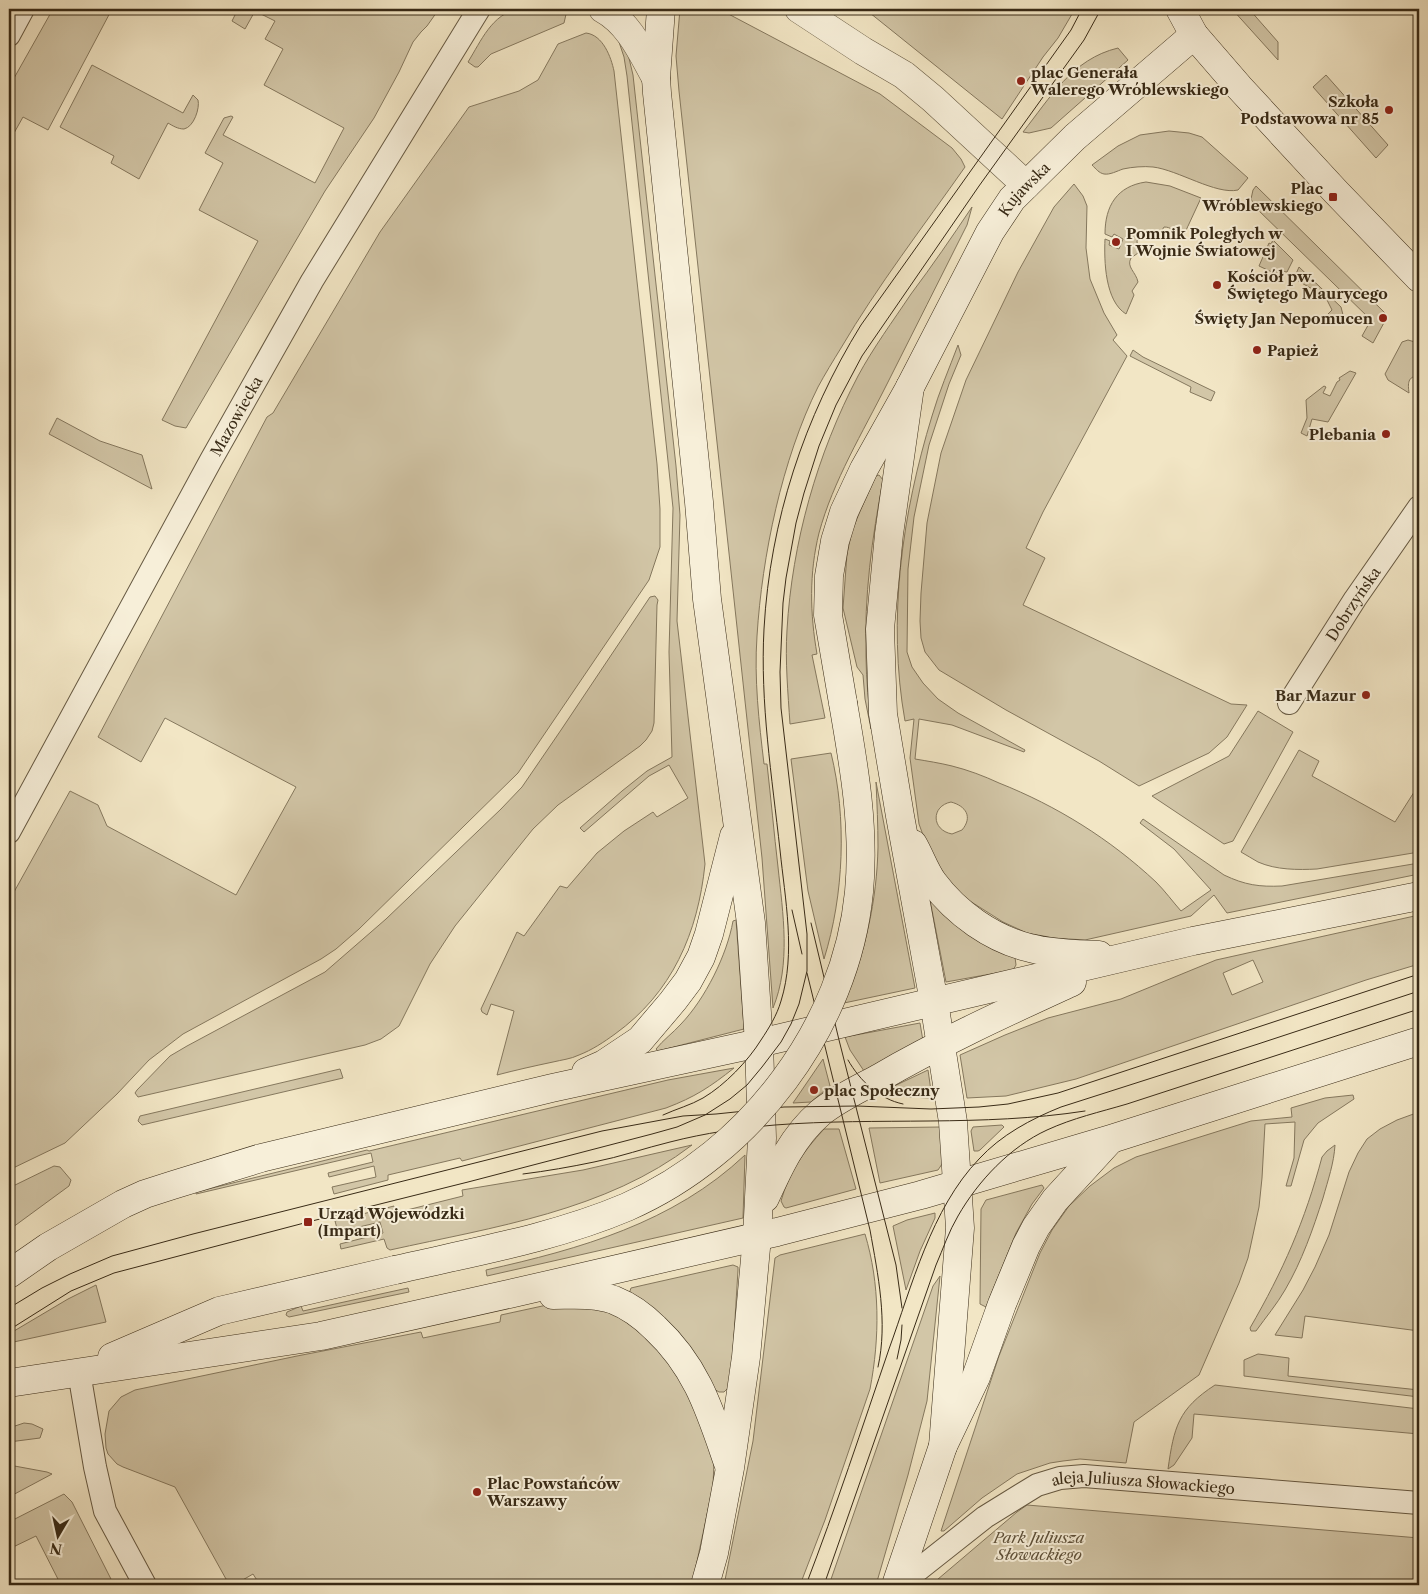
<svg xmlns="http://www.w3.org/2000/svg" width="1428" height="1594" font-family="'Libre Caslon Text',serif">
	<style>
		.green { fill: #d2c6a7; stroke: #85785e; fill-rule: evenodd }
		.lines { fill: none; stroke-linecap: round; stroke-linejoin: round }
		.minor-casing { stroke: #665942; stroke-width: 24 }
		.tertiary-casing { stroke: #665942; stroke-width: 29 }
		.secondary-casing { stroke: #382a16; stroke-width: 29 }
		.minor { stroke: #f7efd9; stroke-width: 22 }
		.tertiary { stroke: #f7efd9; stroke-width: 28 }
		.secondary { stroke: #f7efd9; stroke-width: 28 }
		.tram { stroke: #382a16; stroke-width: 1 }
		.secondary-bridge-casing { stroke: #382a16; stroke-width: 29; stroke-linecap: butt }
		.secondary-bridge { stroke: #f7efd9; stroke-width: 28 }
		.poi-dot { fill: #8f2418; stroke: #f7efd9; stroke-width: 2 }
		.labels { text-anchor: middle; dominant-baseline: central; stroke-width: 4; stroke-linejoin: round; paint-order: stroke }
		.poi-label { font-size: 15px; font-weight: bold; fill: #382a16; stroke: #f7efd9; text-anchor: start }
		.street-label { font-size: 15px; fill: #382a16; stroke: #f7efd9 }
		.park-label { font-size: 15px; font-style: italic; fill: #5e513a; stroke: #f7efd9 }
	</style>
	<rect width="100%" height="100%" fill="#f2e6c5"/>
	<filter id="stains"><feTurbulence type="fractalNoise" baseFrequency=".004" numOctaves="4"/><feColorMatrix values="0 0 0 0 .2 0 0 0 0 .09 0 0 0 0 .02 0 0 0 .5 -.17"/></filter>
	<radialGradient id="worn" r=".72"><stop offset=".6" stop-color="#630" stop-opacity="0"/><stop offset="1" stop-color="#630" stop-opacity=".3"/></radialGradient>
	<path class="green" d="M53,9H112L48,130L23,117L9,142V87Z
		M238,9H439L427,26L421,32L413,42L399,72L374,118L325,191L186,428L175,426L162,420L258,241L199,210L223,163L205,153L224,118L231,116L233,117L223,135L315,183L344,128L264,85L283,49L265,39L275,21L255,11L245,29L232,21Z
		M518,9H569L567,10L564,23L491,54L478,67H475L468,62C481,41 492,14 518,9Z
		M680,9H719L880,94L952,148L961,159L965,167C923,227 878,285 841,348C833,361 825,374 818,387C782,459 762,556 757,636C754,679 759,722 764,764H767C771,799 774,833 778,867C783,914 791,964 773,1008L762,858L679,91L676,56Z
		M865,9H1075L1058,38L1043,57L1002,119Z
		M1232,9H1249L1278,42V60Z
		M586,33C603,35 611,57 614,71L657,464L660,509V547L649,580L518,773L359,929L336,949L321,959L183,1034L149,1060L117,1094L65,1143L9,1170V901L70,791L98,805L107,826L236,895L296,787L165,718L141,762L98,737L267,417L273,413L380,232L469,107L519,91L538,80L558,44Z
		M616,33L628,54L633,75L676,466L680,515L677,621L705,864C698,933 672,993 615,1034C604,1042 592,1050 579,1055C571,1059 561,1060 553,1062C534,1066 516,1070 497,1075L514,1011L491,1004L487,1015L482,1012L481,1009L517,932L524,936L560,886L567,888L597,853L624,831L653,812L657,817L688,798L669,765L649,776L584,832L580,828L622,791L647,771L672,757L669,652L673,508L627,76L624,57Z
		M1118,48L1128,60L1051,128L1029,133L1023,132C1050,98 1072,59 1118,48Z
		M92,65L183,113L193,95L198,100C200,108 194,127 184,129C178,129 173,126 168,123L139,179L111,163L114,156L60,127Z
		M1326,75L1388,145L1376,158L1313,87Z
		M1169,131L1189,133L1202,137L1248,178L1238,190C1216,195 1178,170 1153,167C1144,166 1132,167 1123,169C1117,171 1110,175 1104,174C1099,173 1096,169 1092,165L1118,146L1140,135Z
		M1146,182L1170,186L1201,198L1182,239L1175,236C1173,230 1171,227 1164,227L1159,235L1156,237L1144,234L1139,237L1137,241L1138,253L1131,258C1126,267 1136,272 1138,282L1132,291L1134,295L1126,314C1105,301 1104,261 1105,239L1110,241L1109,245L1119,249L1123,239L1114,234L1112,237L1105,234C1105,206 1117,186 1146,182Z
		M1074,184L1083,196L1087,206L1086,248L1090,279L1104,313L1117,335L1113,340L1127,356L1043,512L1026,548L1045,558L1023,605L1231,704L1247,705L1227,737L1209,753L1139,786L1099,761L1006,710L939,670L925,652L921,638L920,621L921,593L927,523L941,453L966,380L1018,272L1054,207Z
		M1256,186L1386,314V319L1373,343L1362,336L1371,320L1256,208L1251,199L1253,190Z
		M972,207L967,225C940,278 914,331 887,384C863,432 833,481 819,533C809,573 810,614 817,654L812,655L825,718L790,724C788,693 785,661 787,630C792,543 817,454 858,376C873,348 893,321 911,294C932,266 952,237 972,207Z
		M1273,240L1293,260L1287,272L1280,271L1274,273L1259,266L1269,243L1271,244Z
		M1299,267L1341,307L1344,319L1340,320L1327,315L1332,310L1325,296L1298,281V279L1295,276Z
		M1408,340L1415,342L1419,346V376C1407,376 1408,384 1409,393L1388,380L1385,374L1402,342Z
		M958,345L961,355L949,384L929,445L914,517L908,569L907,652L912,667L923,683L938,699L958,713L1025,750L1024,752L952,725L919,719L915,759C927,761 940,763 952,766C968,770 984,776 999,783C1057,806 1110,839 1156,882C1165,891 1173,902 1181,911L1211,890L1174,849L1140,823L1143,819L1224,875C1245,885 1259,887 1282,886L1419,863V874L1227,913L1214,895L1191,916L1085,940L1054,938L1027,933L1003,922L962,896L947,879L927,846L919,824L910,758L914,719L905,721C887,620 902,514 932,416C939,392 949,369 958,345ZM951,802C966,806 973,817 962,830L952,834C931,830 931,806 951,802Z
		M1133,350L1143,357L1215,392L1211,401L1190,392L1191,387L1130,356Z
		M1350,371L1356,373L1328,422L1312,419L1307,436L1301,433L1307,418L1306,400L1324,386L1326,387L1323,393L1330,396L1337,382L1340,380L1339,378Z
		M57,418L100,441L142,455L152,489L49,434Z
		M879,475L883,480C872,538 864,596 866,656C866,680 869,705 871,729L865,699L863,675L857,667L843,608L847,554L852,531L861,509L876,476Z
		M655,596L658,600L657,605L654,723L652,731L646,740L640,746L558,805L533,829L455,926L430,964L399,1026L381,1039L365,1045L138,1097L135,1093L137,1090L170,1056L187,1046L325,972L386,919L501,809L522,787L561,730L650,597Z
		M1258,711L1293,732L1233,841L1224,844L1152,796L1229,756Z
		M1299,750L1319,761L1312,776L1395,822L1416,789L1419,791V852L1317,869C1298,870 1276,870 1258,862C1252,859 1247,855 1241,852Z
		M831,753C847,818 844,895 824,959L808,891L791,759Z
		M876,782L915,988L844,1003C865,954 877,900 878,847C878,825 877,804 876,782Z
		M930,900L1015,957L1016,965L1013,970L946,982Z
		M1419,915V964L1366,980L1076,1079L1006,1096L967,1098L960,1055L1005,1035L1048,1018L1121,999L1216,960ZM1253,960L1263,982L1232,995L1223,973Z
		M736,920L744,1029L658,1051L656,1049C663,1040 673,1033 681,1024C705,999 727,955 733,921Z
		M920,1023L923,1041L864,1071L850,1050L845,1037Z
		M823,1059L830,1086L811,1102L793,1103Z
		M734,1068C710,1087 695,1097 666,1108L462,1161L460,1158L388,1175V1180L334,1194L332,1187L376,1177L374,1166L329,1177L328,1173L373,1162L371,1153L196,1194V1192L367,1150L369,1151L668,1080Z
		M340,1069L343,1078L142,1125L138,1121L140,1116Z
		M928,1070L932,1098L907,1097L888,1089Z
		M1353,1095L1354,1099L1318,1123L1304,1140L1291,1186H1286L1294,1158L1295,1122L1265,1124L1262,1178L1259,1207L1248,1258L1239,1283L1199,1375L1134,1422L1126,1463L1080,1459L1063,1461L1050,1463L1017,1474L982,1498L944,1531H941L999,1356L1040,1253L1052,1230L1069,1206L1090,1186L1114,1168L1136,1157L1251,1121L1292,1117L1291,1108L1325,1098Z
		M1419,1112V1331L1305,1316L1302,1338L1275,1335L1303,1290L1315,1267L1329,1235L1349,1172L1358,1153L1367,1139L1380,1129L1397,1120Z
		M1002,1125L1004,1127L980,1150L978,1151H974L971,1131L973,1127Z
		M940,1127L944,1161L938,1170L880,1183L869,1128Z
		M824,1129H839L856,1189L786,1208L784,1207L781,1201C789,1172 803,1152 824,1129Z
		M692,1145C606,1211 494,1227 390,1250L387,1248L384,1239L341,1249L340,1244L383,1233L380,1222L338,1232L335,1221L394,1206L395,1213L463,1196L462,1190L583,1170Z
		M1335,1145C1334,1163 1328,1180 1323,1198C1313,1229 1302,1261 1285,1290C1277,1304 1266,1317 1256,1331H1251L1250,1328C1283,1271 1305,1221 1322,1157L1327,1151Z
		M745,1155L743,1218L487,1276L486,1270C580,1249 673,1223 745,1155Z
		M54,1166L60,1167L71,1180L69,1186L9,1230V1188Z
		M1042,1185L1044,1188L1032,1204L1016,1233L986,1307L980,1304L981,1209L986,1200Z
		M935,1213V1218L920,1251L906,1290L893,1226L907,1220Z
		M865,1234C880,1284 880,1337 870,1389L825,1520L800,1585H724L753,1441L775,1258L780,1255Z
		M733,1265L738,1267V1270L733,1351L729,1387L724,1392H719L714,1389L629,1294L631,1288L644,1285Z
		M940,1276L927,1401L908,1475L876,1585H829L933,1286Z
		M96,1285L106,1322L9,1343V1334L68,1299Z
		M408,1288L409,1292L289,1317L286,1315L287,1312L301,1306L303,1311Z
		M547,1305L607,1309L648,1336L693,1395L714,1461L713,1486L692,1585H260L253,1574L234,1585L226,1579L175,1487L123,1467L117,1464L108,1454L106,1448L105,1434L109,1411L121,1397L135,1390L297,1356L421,1332L423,1338L500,1322L501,1315Z
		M1258,1354L1289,1358L1288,1376L1419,1390V1397L1244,1376V1360Z
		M1215,1385L1419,1409V1434L1194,1414L1192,1438L1174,1465L1168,1469C1174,1427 1178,1409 1215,1385Z
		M24,1423L32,1424L43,1429L40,1438L9,1442V1424L12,1427Z
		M9,1465L47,1472L52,1474L9,1497Z
		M64,1494L72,1502L114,1585H61L36,1536L9,1549V1522Z
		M1027,1505L1419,1538V1585H931L1017,1512Z"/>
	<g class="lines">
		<g class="minor-casing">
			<g id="minor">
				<path d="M9,35L23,9"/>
				<path id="s1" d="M1289,703L1355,599L1419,507"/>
				<path id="s2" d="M9,832L211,460L312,281L479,9"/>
				<path d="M79,1372L95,1467L105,1511L145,1585"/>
				<path id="s3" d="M899,1585L985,1517L1037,1485L1060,1478L1084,1476L1419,1503"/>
			</g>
		</g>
		<g class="tertiary-casing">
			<path id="tertiary" d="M603,9C629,23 642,53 656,78
				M799,9L863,51L904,75L933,99L1026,185"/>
		</g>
		<g class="secondary-casing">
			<g id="secondary">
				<path d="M661,9L656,78L657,93L699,502L707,599L751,923L759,1043L762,1138L757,1237L746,1357L730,1468L714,1553L705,1585"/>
				<path d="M1180,9L1194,35L1239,87L1336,192L1419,278"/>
				<path d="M910,387L889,534L880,629L883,714L900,816L934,1002L953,1122L960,1228L943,1446"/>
				<path id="s4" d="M843,703L828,615L829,576L835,541L844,512L864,469L910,387L990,232L1012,199L1075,137L1194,35"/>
				<path d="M913,844C920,856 925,871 933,882C956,913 992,939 1030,948C1052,954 1077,954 1099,955"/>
				<path d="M586,1072L604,1064L640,1040L673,1001L688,981L701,957L709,934L734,836"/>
				<path d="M765,1198C779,1167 793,1136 820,1113C837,1099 859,1089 879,1078C941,1042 1007,1012 1072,982"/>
				<path d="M9,1274L48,1247L123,1204L145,1194L173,1185L261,1158L552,1088L759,1043L1193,941L1419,896"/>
				<path d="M553,1295C573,1295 595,1293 614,1300C629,1306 643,1316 655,1328C697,1367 710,1411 728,1463"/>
				<path d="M112,1357L219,1311L395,1270"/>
				<path d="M9,1383L321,1336L509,1294L777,1232L921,1195L1111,1139L1419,1041"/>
				<path d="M896,1585L943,1446L976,1377L1002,1304L1026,1246L1036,1227L1055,1200L1110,1140"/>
			</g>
		</g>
		<use href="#minor" class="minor"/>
		<use href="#tertiary" class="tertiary"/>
		<use href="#secondary" class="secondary"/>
		<path class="tram" d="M792,910L802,954
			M811,923L839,1040L896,1265L902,1308
			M807,973L870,1230C878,1275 888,1322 878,1367
			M848,1060C860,1081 879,1099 903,1104
			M663,1115C676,1109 691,1105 703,1098C725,1085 748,1061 761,1040C769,1028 777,1015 781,1001C796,953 785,899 780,850C772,777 760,703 764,629C770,521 804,417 861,325L1071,30L1082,9
			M523,1174C547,1171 570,1167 594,1162C620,1157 645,1148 670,1142C705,1133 740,1128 775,1125C878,1117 982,1127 1085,1111
			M9,1308L42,1288L70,1274L112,1256L193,1234L602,1131L683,1116L716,1114L784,1107L857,1106L931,1109L979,1107L1008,1104L1058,1093L1419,974
			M9,1330L71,1291L114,1273L308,1222L468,1182L652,1134L677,1127L705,1115L730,1099L747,1085L762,1067L781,1042L791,1024L799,1004L807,971V934L781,708L780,672L783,603L786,578L796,523L804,493L819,446L836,405L862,356L979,186L1084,40L1101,9
			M897,1359L901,1340L902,1325
			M806,1585C836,1507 862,1428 889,1349C912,1286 931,1209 979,1159C1001,1135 1031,1119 1061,1107L1258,1044L1419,991
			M824,1585L936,1265C943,1249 949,1231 958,1216C978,1181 1010,1147 1047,1130C1073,1118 1100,1112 1127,1104L1419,1009"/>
		<g class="secondary-bridge-casing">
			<path id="secondary-bridge" d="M395,1270C473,1252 554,1238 627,1207C750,1153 846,1027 859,892C865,828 854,766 843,703"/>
		</g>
		<use href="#secondary-bridge" class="secondary-bridge"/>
	</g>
	<g class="poi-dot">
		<circle cx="1021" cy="81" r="5"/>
		<circle cx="1389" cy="110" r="5"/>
		<rect x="1328" y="192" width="10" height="10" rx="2.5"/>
		<circle cx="1116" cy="242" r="5"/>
		<circle cx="1217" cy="285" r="5"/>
		<circle cx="1383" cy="318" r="5"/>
		<circle cx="1257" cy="350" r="5"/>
		<circle cx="1386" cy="434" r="5"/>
		<circle cx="1366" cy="695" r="5"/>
		<circle cx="814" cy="1090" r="5"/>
		<rect x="303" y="1217" width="10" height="10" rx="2.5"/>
		<circle cx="477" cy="1492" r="5"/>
	</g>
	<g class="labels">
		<g class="poi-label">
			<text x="1031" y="72">plac Generała<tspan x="1031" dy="17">Walerego Wróblewskiego</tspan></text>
			<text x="1379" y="101" text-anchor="end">Szkoła<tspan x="1379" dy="17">Podstawowa nr 85</tspan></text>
			<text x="1323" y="188" text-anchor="end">Plac<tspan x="1323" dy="17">Wróblewskiego</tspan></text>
			<text x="1126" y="233">Pomnik Poległych w<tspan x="1126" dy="17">I Wojnie Światowej</tspan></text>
			<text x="1227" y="276">Kościół pw.<tspan x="1227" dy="17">Świętego Maurycego</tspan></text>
			<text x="1373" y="318" text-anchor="end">Święty Jan Nepomucen</text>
			<text x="1267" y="350">Papież</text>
			<text x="1376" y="434" text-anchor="end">Plebania</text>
			<text x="1356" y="695" text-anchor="end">Bar Mazur</text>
			<text x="824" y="1090">plac Społeczny</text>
			<text x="318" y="1213">Urząd Wojewódzki<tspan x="318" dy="17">(Impart)</tspan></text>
			<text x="487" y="1483">Plac Powstańców<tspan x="487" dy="17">Warszawy</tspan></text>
		</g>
		<g class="street-label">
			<text stroke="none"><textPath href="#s4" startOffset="565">Kujawska</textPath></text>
			<text stroke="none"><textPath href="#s2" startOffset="474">Mazowiecka</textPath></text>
			<text stroke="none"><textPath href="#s1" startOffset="118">Dobrzyńska</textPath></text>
			<text stroke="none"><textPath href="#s3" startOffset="278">aleja Juliusza Słowackiego</textPath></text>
		</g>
		<g class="park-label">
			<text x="1039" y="1537">Park Juliusza<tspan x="1039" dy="17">Słowackiego</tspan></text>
		</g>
	</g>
	<rect width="1428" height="1594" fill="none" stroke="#f2e6c5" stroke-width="30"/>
	<rect x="10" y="10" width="1408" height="1574" fill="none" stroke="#382a16" stroke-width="2.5"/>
	<rect x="15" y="15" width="1398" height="1564" fill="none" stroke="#382a16"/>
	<g transform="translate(58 1536) rotate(189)" stroke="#f7efd9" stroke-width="4" paint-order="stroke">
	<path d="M0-4L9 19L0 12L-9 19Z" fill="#382a16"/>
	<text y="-8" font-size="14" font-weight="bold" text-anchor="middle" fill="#382a16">N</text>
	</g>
	<rect width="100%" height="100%" filter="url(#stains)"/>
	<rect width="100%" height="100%" fill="url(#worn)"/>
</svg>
